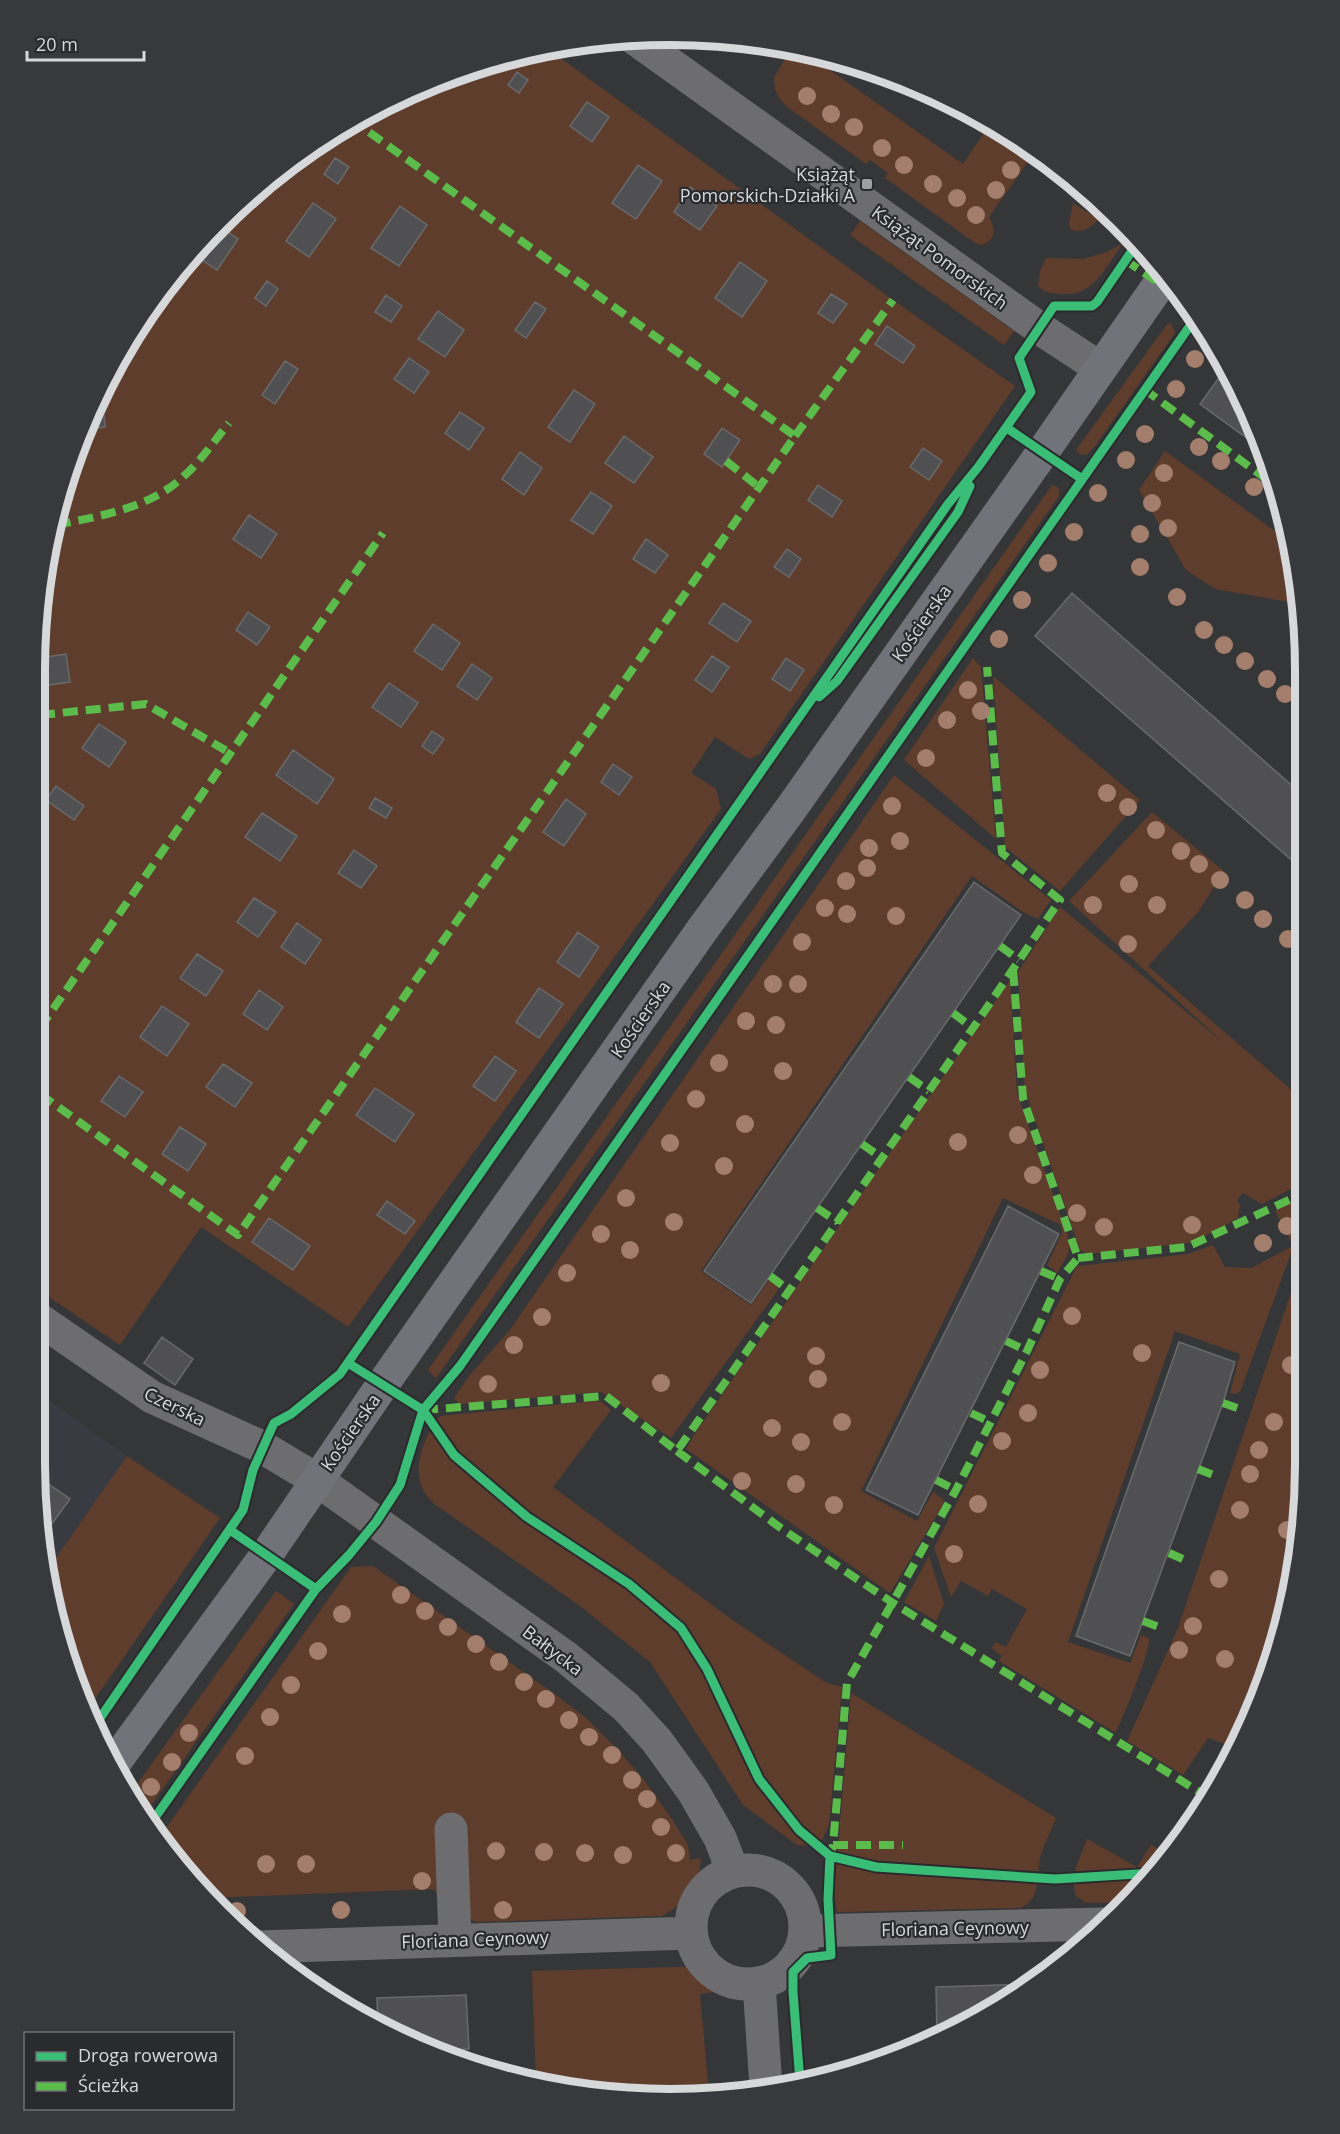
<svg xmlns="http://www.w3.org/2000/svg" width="1340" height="2134" font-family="'Open Sans',sans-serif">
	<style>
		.built { fill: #393b43 }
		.green { fill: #5f3d2d }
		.building { fill: #505052; stroke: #696a6b; stroke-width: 1.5 }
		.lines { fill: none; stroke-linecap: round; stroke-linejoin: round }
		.minor { stroke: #6d6d6f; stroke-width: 33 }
		.major { stroke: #72737a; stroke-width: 33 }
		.quiet { stroke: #5cbc4b; stroke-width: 8; stroke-dasharray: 15 8; stroke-linecap: butt }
		.cycleway-casing { stroke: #2a2b2e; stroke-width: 13 }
		.cycleway { stroke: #3abd76; stroke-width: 9 }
		.tree { fill: #a37e6d }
		.poi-dot { fill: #9e9fa1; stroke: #2a2b2e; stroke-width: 2 }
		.labels { text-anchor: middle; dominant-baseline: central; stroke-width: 4.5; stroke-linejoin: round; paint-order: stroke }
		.poi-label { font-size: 18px; fill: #d7d8da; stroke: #2a2b2e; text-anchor: end }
		.street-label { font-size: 18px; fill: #d7d8da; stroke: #2a2b2e }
		.rim { fill: none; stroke: #d7d8da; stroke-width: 8 }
	</style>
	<rect width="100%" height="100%" fill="#353637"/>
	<path class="built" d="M40,1394L127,1456L46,1572L40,1547Z"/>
	<path class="green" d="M548,49L893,300L1015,386L760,754L749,759L715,737L691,773L716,789L721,809L348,1327L201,1227L120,1345L40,1291V587L83,426L166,283L251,192L353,119L466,68Z
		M791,49L803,51L963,164L990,124L1035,152L989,217C996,229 996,241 981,245L975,243L885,178L888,173L870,160L866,164L786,106L779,98L775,89L774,77Z
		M1073,203L1093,216L1098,215L1102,208L1105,211C1097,222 1086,236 1070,229L1069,223Z
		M860,221L1014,331L1004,345L850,235Z
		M1123,243C1106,266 1094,298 1060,294C1052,293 1044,293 1038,286L1040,271L1046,258L1083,259L1107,252Z
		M1168,323L1172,325L1175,333L1095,446L1086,455L1080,454L1076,450Z
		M1165,451L1290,542L1300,604L1215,589L1186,570L1139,490Z
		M1052,485L1059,488V496L436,1378L428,1370Z
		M973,658L981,667L996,839L904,760Z
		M993,676L1140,800L1060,891L1005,847Z
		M894,775L1051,900L1038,919L1023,912L972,876L701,1271L751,1305L770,1279L778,1285V1290L671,1438L601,1392L459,1404L454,1398L470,1375L509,1331Z
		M1152,812L1224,871L1199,911L1148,966L1302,1099V1114L1298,1111L1302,1115V1183L1262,1204L1243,1193L1237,1200L1240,1205L1238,1218L1214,1232L1188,1243L1088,1254L1080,1250L1025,1091L1018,972L1060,907L1225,1044L1069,901Z
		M1010,980L1017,1093L1065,1228C1073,1252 1069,1252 1057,1273L1047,1265L1062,1233L1061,1225L1003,1198L861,1491L917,1521L933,1492L943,1499L944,1503L890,1593L686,1449L694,1435Z
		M1302,1196V1223L1240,1392L1234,1394L1230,1393L1240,1354L1175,1331L1068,1642L1130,1663L1141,1635L1149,1638C1151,1651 1124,1714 1117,1730L1114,1732L999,1661L1002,1656L991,1648L996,1642L1006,1647L1027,1609L992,1589L988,1596L961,1581L951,1597L934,1548L1077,1266L1188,1254L1213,1245L1225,1267L1251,1268L1293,1246L1275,1211Z
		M1301,1263L1300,1547L1257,1707L1209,1791L1203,1788L1231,1746L1208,1738L1183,1775L1127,1741L1178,1628Z
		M594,1401L602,1402L611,1410L553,1487L731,1619L825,1682L842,1687L829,1825L821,1842L808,1846L797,1845L743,1805L650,1662L580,1606L433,1503C429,1498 424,1493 422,1487C412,1464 426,1434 440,1416Z
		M127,1456L220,1518L88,1709L68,1668L46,1572Z
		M929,1556L944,1604L936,1621L904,1602Z
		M373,1566L556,1695L586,1718L618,1750L644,1780L672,1819L688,1845L690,1860L701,1858C699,1887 688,1901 662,1916L475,1922L432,1889L208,1898L159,1838L351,1567Z
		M276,1591L294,1604L142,1818L130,1794Z
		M851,1693L1056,1818C1051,1831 1044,1844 1040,1858C1036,1877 1042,1899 1020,1908L837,1912L834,1893Z
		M1087,1839L1137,1867L1151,1845L1170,1856L1130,1902L1086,1903L1075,1895L1073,1875Z
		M712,1966L720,1991L700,1994L709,2094L670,2099L546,2087L536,2084L532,1971Z"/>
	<path class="building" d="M517,72L528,80L519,93L508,85Z
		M587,102L609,117L592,142L570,126Z
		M335,158L349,167L338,184L324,174Z
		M638,165L662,181L636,219L612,203Z
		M690,187L717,206L700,230L674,212Z
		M313,203L336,219L309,257L286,241Z
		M400,206L427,225L399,266L371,248Z
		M219,226L238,239L217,270L193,254Z
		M740,262L767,281L742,317L715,298Z
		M267,281L278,289L266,306L255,298Z
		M831,294L847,304L833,323L818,313Z
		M386,295L402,306L391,322L375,312Z
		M535,302L546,309L526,338L515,330Z
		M438,311L464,330L445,357L418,339Z
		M887,326L915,346L903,363L875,344Z
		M409,358L429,372L414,393L394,379Z
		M285,361L298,369L275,404L262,395Z
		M1226,368L1240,389L1263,450L1200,404Z
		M574,390L595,404L570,442L548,427Z
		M102,394L105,427L82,430L83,426Z
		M460,412L484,428L469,450L445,433Z
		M722,428L740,440L722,467L704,454Z
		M624,436L653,457L634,483L605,463Z
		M923,448L942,461L929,480L910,467Z
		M520,452L542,468L524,495L502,479Z
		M818,485L842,501L832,517L808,500Z
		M591,492L612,506L593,534L571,520Z
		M249,515L277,534L261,558L233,539Z
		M646,539L668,555L655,573L633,559Z
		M787,549L801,559L789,577L774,567Z
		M1072,593L1303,795V870L1035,636Z
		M723,603L751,621L737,642L709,623Z
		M248,612L270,627L257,645L236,630Z
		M433,624L460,643L442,670L414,651Z
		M66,654L70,682L42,686L40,658Z
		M712,656L729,667L712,692L695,680Z
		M786,658L804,670L790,691L772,679Z
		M472,664L492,678L477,700L457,686Z
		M389,683L418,703L401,727L372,707Z
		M99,724L126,742L109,767L82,748Z
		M432,731L444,739L433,754L422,746Z
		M293,750L334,779L317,804L276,775Z
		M613,764L632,777L619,795L601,782Z
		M56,786L84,806L74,820L46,800Z
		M375,798L392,808L386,818L369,808Z
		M566,799L586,814L564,846L543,832Z
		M262,813L297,836L280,861L245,837Z
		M354,850L377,866L361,888L338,873Z
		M974,882L1021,915L751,1303L704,1271Z
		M254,898L276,912L258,937L237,922Z
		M297,923L321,940L305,964L281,947Z
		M578,932L599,947L579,977L557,962Z
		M197,954L223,971L206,996L180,978Z
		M539,988L563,1004L539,1038L516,1022Z
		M259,990L283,1007L267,1030L243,1014Z
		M162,1006L189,1024L167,1056L140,1037Z
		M495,1056L516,1071L495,1101L473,1086Z
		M223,1064L252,1083L235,1107L206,1087Z
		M119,1076L143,1092L125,1117L101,1101Z
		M375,1088L414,1114L395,1142L356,1115Z
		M180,1127L206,1144L188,1171L162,1154Z
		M387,1201L415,1221L405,1234L377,1215Z
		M1008,1206L1059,1234L918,1515L866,1490Z
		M269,1218L310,1246L293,1270L252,1242Z
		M162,1337L193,1359L175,1385L144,1363Z
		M1179,1342L1235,1362L1223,1403L1130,1656L1076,1636Z
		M40,1478L70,1499L40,1540Z
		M1033,1984L1023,1992L951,2034L937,2039L936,1987Z
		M466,1995L469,2049L433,2051L378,2026L377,1998Z"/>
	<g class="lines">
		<path class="minor" d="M634,38L1039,328L1100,368
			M40,1320L152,1397L262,1447L317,1480L567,1658L626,1707L657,1741L693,1791L720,1838L733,1872
			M451,1829L455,1939
			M691 1927a57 57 0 1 1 114 0a57 57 0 1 1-114 0Z
			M805,1931L1106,1924
			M259,1947L691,1933
			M759,1984L766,2087"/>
		<path class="major" d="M115,1762L267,1554L383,1384L702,930L790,810L1042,453L1165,276"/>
		<path class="quiet" d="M1125,260L1177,295
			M1144,389L1277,487
			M795,436L893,300
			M726,461L759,487
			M56,525C100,516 151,508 184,476C201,461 214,441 229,423
			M40,715L146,704L230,753
			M1000,946L1019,960
			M953,1013L973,1028
			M40,1028L383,533
			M909,1077L929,1091
			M40,1094L238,1235L795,436L352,120
			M862,1144L882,1158
			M817,1208L838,1222
			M1078,1258L1187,1247L1302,1194
			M1041,1271L1060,1279
			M770,1276L790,1291
			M1006,1341L1027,1351
			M1223,1403L1243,1410
			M423,1410L606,1396L677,1451L973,1028L1060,900L1002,853L987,667
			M971,1413L990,1422
			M677,1451L782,1529L893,1603L1206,1796
			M1198,1469L1218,1477
			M936,1480L956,1490
			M1169,1553L1185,1560
			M1143,1621L1162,1628
			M833,1845H903
			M830,1859L833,1845L847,1683L956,1490L1027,1351L1060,1279L1078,1258L1023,1098L1013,969"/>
		<g class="cycleway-casing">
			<path id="cycleway" d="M1007,428L1082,479
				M819,697L837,681L958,512L970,486
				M348,1363L423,1410L454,1455L527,1517L629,1584L681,1628L707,1669L759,1779L799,1830L830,1856L876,1867L1055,1879L1154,1873
				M230,1530L316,1589
				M96,1724L243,1510L253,1470L274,1423L291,1414L340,1374L948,504L979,466L1031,392L1019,358L1054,306H1092L1097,302L1138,242
				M149,1826L316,1589L349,1555L376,1522L400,1485L423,1410L460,1366L1194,320
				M800,2082L793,1992V1972L807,1958L831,1955L828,1899L830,1856"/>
		</g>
		<use href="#cycleway" class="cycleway"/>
	</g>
	<g class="tree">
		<circle cx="807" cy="96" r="9"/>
		<circle cx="831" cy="114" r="9"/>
		<circle cx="854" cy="127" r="9"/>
		<circle cx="882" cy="148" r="9"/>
		<circle cx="904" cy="165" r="9"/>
		<circle cx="1011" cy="170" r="9"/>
		<circle cx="933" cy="184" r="9"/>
		<circle cx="996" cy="190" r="9"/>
		<circle cx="957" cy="198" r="9"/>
		<circle cx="976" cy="215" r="9"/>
		<circle cx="1195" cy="359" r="9"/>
		<circle cx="1176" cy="389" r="9"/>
		<circle cx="1145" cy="434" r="9"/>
		<circle cx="1199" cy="447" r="9"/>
		<circle cx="1126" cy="460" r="9"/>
		<circle cx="1221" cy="461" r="9"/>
		<circle cx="1164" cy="473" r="9"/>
		<circle cx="1254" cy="487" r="9"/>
		<circle cx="1098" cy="493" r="9"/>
		<circle cx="1152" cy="503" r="9"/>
		<circle cx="1168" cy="528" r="9"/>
		<circle cx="1074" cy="532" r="9"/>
		<circle cx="1140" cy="534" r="9"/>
		<circle cx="1048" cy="563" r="9"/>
		<circle cx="1140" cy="567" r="9"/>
		<circle cx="1177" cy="597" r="9"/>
		<circle cx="1022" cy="600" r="9"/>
		<circle cx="1204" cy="630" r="9"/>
		<circle cx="999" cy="639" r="9"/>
		<circle cx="1224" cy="645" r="9"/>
		<circle cx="1245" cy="661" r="9"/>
		<circle cx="1267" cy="679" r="9"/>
		<circle cx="968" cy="690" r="9"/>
		<circle cx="1285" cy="694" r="9"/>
		<circle cx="981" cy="711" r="9"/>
		<circle cx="947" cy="720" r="9"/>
		<circle cx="926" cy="758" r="9"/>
		<circle cx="1107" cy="793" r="9"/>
		<circle cx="892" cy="806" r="9"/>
		<circle cx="1128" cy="807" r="9"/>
		<circle cx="1156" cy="830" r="9"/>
		<circle cx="900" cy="841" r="9"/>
		<circle cx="869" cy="848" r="9"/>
		<circle cx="1181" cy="851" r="9"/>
		<circle cx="1199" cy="864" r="9"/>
		<circle cx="867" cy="868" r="9"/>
		<circle cx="1220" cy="880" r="9"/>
		<circle cx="846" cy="881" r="9"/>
		<circle cx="1129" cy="884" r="9"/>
		<circle cx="1245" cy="900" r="9"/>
		<circle cx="1093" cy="905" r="9"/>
		<circle cx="1157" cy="905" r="9"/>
		<circle cx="825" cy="908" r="9"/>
		<circle cx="847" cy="914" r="9"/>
		<circle cx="896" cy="916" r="9"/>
		<circle cx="1263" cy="919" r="9"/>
		<circle cx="1288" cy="939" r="9"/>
		<circle cx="802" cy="942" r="9"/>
		<circle cx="1128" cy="944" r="9"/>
		<circle cx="773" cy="984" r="9"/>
		<circle cx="798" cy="984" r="9"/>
		<circle cx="746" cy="1021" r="9"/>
		<circle cx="776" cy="1025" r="9"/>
		<circle cx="719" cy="1063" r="9"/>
		<circle cx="783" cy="1071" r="9"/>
		<circle cx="696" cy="1099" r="9"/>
		<circle cx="745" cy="1124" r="9"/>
		<circle cx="1018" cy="1135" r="9"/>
		<circle cx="958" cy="1142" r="9"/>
		<circle cx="670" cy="1143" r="9"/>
		<circle cx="724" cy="1166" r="9"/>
		<circle cx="1033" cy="1175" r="9"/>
		<circle cx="626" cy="1198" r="9"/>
		<circle cx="1077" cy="1213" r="9"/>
		<circle cx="674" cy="1222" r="9"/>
		<circle cx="1192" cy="1225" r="9"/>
		<circle cx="1287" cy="1226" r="9"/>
		<circle cx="1104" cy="1227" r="9"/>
		<circle cx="601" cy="1234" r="9"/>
		<circle cx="1263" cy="1243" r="9"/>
		<circle cx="630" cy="1250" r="9"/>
		<circle cx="567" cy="1273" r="9"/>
		<circle cx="1072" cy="1316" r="9"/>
		<circle cx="542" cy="1317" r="9"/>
		<circle cx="514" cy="1345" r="9"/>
		<circle cx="1142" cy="1353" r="9"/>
		<circle cx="816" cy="1356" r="9"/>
		<circle cx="1291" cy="1365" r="9"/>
		<circle cx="1040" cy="1370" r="9"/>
		<circle cx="818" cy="1379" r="9"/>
		<circle cx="661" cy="1383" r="9"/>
		<circle cx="488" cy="1384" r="9"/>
		<circle cx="1028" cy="1413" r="9"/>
		<circle cx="842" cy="1422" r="9"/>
		<circle cx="1274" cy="1422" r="9"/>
		<circle cx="772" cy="1428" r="9"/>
		<circle cx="1002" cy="1441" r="9"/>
		<circle cx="801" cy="1442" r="9"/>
		<circle cx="1259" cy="1450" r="9"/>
		<circle cx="1250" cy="1474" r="9"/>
		<circle cx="742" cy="1481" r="9"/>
		<circle cx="796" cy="1484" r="9"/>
		<circle cx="978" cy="1504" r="9"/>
		<circle cx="834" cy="1505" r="9"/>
		<circle cx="1240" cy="1510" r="9"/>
		<circle cx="1287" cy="1530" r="9"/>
		<circle cx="954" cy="1554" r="9"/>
		<circle cx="1219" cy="1579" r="9"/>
		<circle cx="401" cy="1595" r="9"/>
		<circle cx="425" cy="1611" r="9"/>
		<circle cx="342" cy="1614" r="9"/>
		<circle cx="1193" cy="1626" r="9"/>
		<circle cx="448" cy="1627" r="9"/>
		<circle cx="476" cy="1644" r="9"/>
		<circle cx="1179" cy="1650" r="9"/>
		<circle cx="318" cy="1651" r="9"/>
		<circle cx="1225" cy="1659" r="9"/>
		<circle cx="499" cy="1662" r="9"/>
		<circle cx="524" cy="1682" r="9"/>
		<circle cx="291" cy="1685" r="9"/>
		<circle cx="546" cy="1699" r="9"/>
		<circle cx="270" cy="1717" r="9"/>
		<circle cx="569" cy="1720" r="9"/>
		<circle cx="189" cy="1733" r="9"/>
		<circle cx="589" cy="1737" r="9"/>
		<circle cx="612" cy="1755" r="9"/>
		<circle cx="245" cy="1756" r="9"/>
		<circle cx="172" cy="1762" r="9"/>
		<circle cx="632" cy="1780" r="9"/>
		<circle cx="151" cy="1787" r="9"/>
		<circle cx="647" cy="1799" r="9"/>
		<circle cx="661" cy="1827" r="9"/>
		<circle cx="496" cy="1851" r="9"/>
		<circle cx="544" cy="1852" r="9"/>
		<circle cx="585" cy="1853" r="9"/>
		<circle cx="676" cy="1853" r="9"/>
		<circle cx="623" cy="1855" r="9"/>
		<circle cx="266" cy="1864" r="9"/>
		<circle cx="306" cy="1864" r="9"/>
		<circle cx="422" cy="1881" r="9"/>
		<circle cx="341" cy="1910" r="9"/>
		<circle cx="503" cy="1910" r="9"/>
		<circle cx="237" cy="1911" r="9"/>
	</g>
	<rect class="poi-dot" x="861" y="178" width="12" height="12" rx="3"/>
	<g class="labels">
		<g class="poi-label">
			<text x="855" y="174">Książąt<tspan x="855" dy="21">Pomorskich-Działki A</tspan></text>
		</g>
		<g class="street-label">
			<text transform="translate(940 257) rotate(36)">Książąt Pomorskich</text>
			<text transform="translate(921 623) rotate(-55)">Kościerska</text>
			<text transform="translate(640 1019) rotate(-55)">Kościerska</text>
			<text transform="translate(175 1406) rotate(26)">Czerska</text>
			<text transform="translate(350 1432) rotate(-55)">Kościerska</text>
			<text transform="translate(553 1650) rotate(37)">Bałtycka</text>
			<text transform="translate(955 1928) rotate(-1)">Floriana Ceynowy</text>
			<text transform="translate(475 1939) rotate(-2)">Floriana Ceynowy</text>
		</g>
	</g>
	<path d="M0 0H1340V2134H0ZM670 45H670A625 625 0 0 1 1295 670V1464A625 625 0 0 1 670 2089H670A625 625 0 0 1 45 1464V670A625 625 0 0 1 670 45Z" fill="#38393c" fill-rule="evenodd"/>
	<path class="rim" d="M670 45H670A625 625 0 0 1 1295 670V1464A625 625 0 0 1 670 2089H670A625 625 0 0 1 45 1464V670A625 625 0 0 1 670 45Z"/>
	<rect x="24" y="2032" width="210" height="78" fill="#2a2b2e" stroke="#6f7073" stroke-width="1.5"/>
	<rect x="36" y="2052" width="30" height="9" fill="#3abd76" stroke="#6f7073" stroke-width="1.5"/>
	<text x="78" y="2062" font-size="18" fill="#d7d8da">Droga rowerowa</text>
	<rect x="36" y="2082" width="30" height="9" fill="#5cbc4b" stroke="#6f7073" stroke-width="1.5"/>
	<text x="78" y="2092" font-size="18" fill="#d7d8da">Ścieżka</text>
	<path d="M27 51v9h117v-9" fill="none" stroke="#d7d8da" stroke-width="3"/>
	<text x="36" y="51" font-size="18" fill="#d7d8da" stroke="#2a2b2e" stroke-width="4.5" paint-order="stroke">20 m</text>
</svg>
